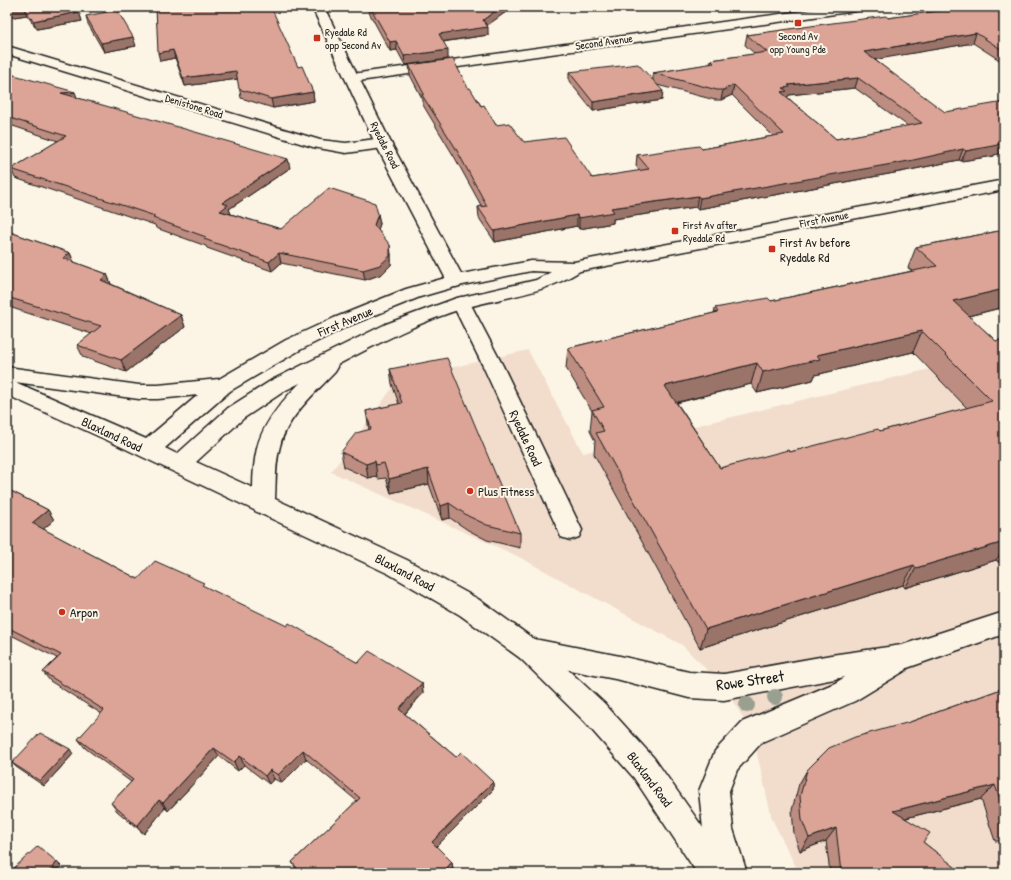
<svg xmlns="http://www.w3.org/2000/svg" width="1011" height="880" font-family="'Patrick Hand',sans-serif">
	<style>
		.built { fill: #f2ddcd }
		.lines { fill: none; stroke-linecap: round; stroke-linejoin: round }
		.street-casing { stroke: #1c1c1c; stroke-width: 3 }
		.secondary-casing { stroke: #1c1c1c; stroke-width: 3 }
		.primary-casing { stroke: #1c1c1c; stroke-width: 3 }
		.street { fill: #fcf5e5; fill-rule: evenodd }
		.secondary { fill: #fcf5e5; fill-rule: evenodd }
		.primary { fill: #fcf5e5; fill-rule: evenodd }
		.tree { fill: #9aa08f }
		.wall { fill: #bd8d81; stroke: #1c1c1c; fill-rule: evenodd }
		.shaded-wall { fill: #9a7369; stroke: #1c1c1c }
		.building { fill: #dca496; stroke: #1c1c1c; fill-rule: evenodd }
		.poi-dot { fill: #c8321e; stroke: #fcf5e5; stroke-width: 1.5 }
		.labels { text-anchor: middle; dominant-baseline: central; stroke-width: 4; stroke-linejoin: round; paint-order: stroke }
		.far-poi-label { font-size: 11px; fill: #1c1c1c; stroke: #fcf5e5; text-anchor: start }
		.far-street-label { font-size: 11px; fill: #1c1c1c; stroke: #fcf5e5 }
		.poi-label { font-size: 13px; fill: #1c1c1c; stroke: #fcf5e5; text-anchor: start }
		.street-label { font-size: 13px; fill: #1c1c1c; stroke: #fcf5e5 }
		.near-street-label { font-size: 16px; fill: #1c1c1c; stroke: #fcf5e5 }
	</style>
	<rect width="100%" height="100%" fill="#fcf5e5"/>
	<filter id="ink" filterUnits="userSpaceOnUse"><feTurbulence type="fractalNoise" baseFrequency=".025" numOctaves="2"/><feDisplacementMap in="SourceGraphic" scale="8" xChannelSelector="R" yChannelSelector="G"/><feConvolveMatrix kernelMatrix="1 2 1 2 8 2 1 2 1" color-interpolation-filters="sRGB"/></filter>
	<g filter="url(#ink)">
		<path class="built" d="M528,350L583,453L1004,351V873H799L772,819L752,732L724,687L682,645L517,556L331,472L393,387L441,370Z"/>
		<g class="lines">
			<g class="street-casing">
				<path id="street" d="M830,7H862L860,10L856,11L352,82L347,81L345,78L347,75L352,74Z
					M7,46L320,140L346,143L383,138L388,140L391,143L388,146L383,148L346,153L313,147L7,54Z
					M461,297L468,299L470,303L503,366L582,530L579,537L570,540L561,537L558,530L483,366L452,303L454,299Z"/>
			</g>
			<g class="secondary-casing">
				<path id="secondary" d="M312,7H324L391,143L465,281L462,285L456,287L450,285L447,281L375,143Z
					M1004,612V634L907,668L906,670L855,701L762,742L737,770L729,791L733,829L747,873H715L703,829L699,791L715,751L742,722L835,683L845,677L724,700L689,698L620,680L529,662L520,658L516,650L520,642L529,638L620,656L689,672L724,674L831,655L902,645Z"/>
			</g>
			<g class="primary-casing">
				<path id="primary" d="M1004,180V190L580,271C546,293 506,297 468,307C422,320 379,343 337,365L338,367L335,372C315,393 287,417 280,446C275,463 276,481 275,499L407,560L478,599L538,642L604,703L654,758L727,862L732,873H697L634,778L584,721L520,658L460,615L389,574L255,511L254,510L109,441L7,395V367L139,385H158L219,379L286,340L334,318L406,289L456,275L531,261L574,262ZM531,271L551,272L536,280L454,299L386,324L272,380L228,408L177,454L165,448L230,391L300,350L348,326L420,297L458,286ZM15,382L139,399H158L198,395L146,439ZM300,383C282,401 263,423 257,448C254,461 253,475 253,488L196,462L244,418L286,390Z"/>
			</g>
			<use href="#street" class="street"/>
			<use href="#secondary" class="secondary"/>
			<use href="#primary" class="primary"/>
		</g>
		<g class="tree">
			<circle cx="775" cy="697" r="8"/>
			<circle cx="747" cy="705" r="8"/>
		</g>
		<path class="wall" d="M7,7H77L82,21L37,29L27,15L7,18Z
			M156,7L298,67L313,92L314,101L273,108L241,98L238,79L185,86L175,58L160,61Z
			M366,7H513L487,25L488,35L443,42L448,59L405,65L397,50L390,51Z
			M963,7H1004V63L973,43L874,59L994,155V156L961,161L959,160L905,171L698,209L696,207L613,219V223L579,229L577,226L495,242L479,218L478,207H482L455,158L423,105V100L410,75L409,65L468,88L496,125L524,142L592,178L640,171L636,166L637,155L702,149L773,136L732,95L721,100H715L657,85L662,100L593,111L569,81V72L653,80V73L710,64L711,60L755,54L745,45L747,35L888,18L962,8ZM855,88L908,126L836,139L787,97L789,95Z
			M86,16L136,46L104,52L88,24Z
			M7,73L78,98L290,168L229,209L231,214L281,229L378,214L380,224L378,229L391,254V265L382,274L365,280L281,263L272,271L207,248L206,246L156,228L155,225L15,178L11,169L58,141L7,124Z
			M1004,230V307L969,316L996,341L1004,339V561L998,562L996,560L905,588L903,585L700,648L594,454L595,441L590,431L592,411L566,368L568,348L714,313L715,308L771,301L912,271L908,268L916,247ZM913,352L967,408L880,431L790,452L720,468L677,403L751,384L757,393L813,380L815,375Z
			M7,231L70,253L74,262L107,274L111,284L181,315L185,327L126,372L83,357L77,345L92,334L12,308L7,311Z
			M390,369L520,533V548L487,540L468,530L450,518L442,520L429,484L391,493L386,478L378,479L377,476L368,478L344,467L341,452L369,430L366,411L399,404L392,384Z
			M7,489L48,510L54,520L43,529L138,579L205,587L358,663L422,683L423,693L405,714L456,757L493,782V790L436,846L452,862L453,869L449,873H299L296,869L292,862L357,801L306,759L282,783L274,779L269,784L244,765L238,771L219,756L168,811L165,808L144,834L117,811L111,803L131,782L85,748L78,739L102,714L50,681L43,672L57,658L7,633Z
			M1004,688V841H995L981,799L906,818L923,842L962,873H830L826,841L800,851L794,834L792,810L799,784L807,770L910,722Z
			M73,754L44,786L16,767L12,763Z"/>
		<path class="shaded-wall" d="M20,7H24L27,15L7,18V9Z
			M501,7H513L485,27H488V35L440,42L439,34L483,20Z
			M79,12L82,21L37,29L33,21Z
			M976,33L973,43L861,62L864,52Z
			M133,37L136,46L104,52L101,43Z
			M396,41L397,50L390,51V42Z
			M173,50L175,58L160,61L158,53Z
			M448,50V59L405,65L404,56Z
			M236,71L238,79L185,86L183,78Z
			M858,78L855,88L789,95L788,97L785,98L779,102L783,88L788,85Z
			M734,85L732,95L721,100L723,90Z
			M663,91L662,100L593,111V102Z
			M75,92L78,100L61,93Z
			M313,92L314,101L273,108L271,99Z
			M1004,143V153L994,155V156L961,161L966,151Z
			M963,149L959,160L905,171L698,209L700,198Z
			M288,159L290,168L229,209L231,214L220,211L222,203Z
			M698,196L696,207L613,219V223L579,229V218L611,208Z
			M378,214L380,224L376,235L374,225Z
			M577,215V226L495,242L494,231Z
			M390,245L391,254V265L382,274L365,280L363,270Z
			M70,253L75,265L63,258Z
			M279,253L281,263L272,271L269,262Z
			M107,274L112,287L101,280Z
			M1004,289V307L944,322L953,301Z
			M7,299L12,308L7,311Z
			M181,315L185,327L126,372L121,360Z
			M922,331L913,352L815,375L813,380L757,393L763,372L817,355Z
			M757,363L751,384L662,406L665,386Z
			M375,461L377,476L368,478L366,464Z
			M428,469L429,484L391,493L389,479Z
			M449,503L450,518L442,520L441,506Z
			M48,510L54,520L39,533L32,523Z
			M1004,542V549L996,560L905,588L916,568Z
			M1004,554V561L998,562Z
			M914,565L903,585L700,648L706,629Z
			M422,683L423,693L401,718L399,709Z
			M214,748L219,756L168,811L163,803Z
			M70,749L73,754L44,786L40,781Z
			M303,750L306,759L282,783L278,775Z
			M240,756L244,765L238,771L234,762Z
			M270,770L274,779L269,784L265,776Z
			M493,782V790L433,850L432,842Z
			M995,785L981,799L882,824L893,811Z
			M159,800L165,808L144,834L137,826Z
			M836,828L826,841L800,851L809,838Z
			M57,862L61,866L55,873H48Z
			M452,862L453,869L449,873H442Z"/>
		<path class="building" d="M7,7H20L7,9Z
			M24,7H77L79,12L33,21Z
			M156,7H271L298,67L302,66L313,92L271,99L239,89L236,71L183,78L173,50L158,53Z
			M370,7H501L483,20L488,27L439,34L448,50L404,56L396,41L390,42Z
			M966,7H1004V51L976,33L864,52L945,112L1004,102V143L997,144L998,145L966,151L963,149L909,161L700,198L698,196L611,208L614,212L579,218L577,215L494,231L478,207L487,206L455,147L422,95L424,94L409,65L453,59L468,88H470L481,106L484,105L496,125L509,123L524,142L564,137L592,178L649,169L637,155L699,146L702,149L784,134L734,85L723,90H717L653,73L714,63L711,60L767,52L747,35L825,24L886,16L888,18ZM858,78L922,123L836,139L781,92L787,91L783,88L790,87L788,85Z
			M117,10L133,37L101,43L86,16Z
			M638,64L663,91L593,102L569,72Z
			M7,73L75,92L61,93L288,159L222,203L228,205L220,211L281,229L329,188L375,203L378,214L374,225L390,245V256L380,265L363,270L279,253L269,262L204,239L206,237L153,218L155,216L11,169L66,136L7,117Z
			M1004,230V289L953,301L996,341L1004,339V542L916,568L914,565L706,629L596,433L604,431L592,410L604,407L568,348L718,312L715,308L768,298L771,301L937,266L916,247ZM922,331L992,401L880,431L878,429L790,452L788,450L720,468L665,386L757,363L763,372L820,359L817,355Z
			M7,231L70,253L63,258L107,274L101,280L181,315L121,360L77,345L101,326L7,297Z
			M447,358L520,533L487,525L468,516L449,503L441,506L428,469L389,479L384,463L376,465L375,461L366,464L341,452L356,433L371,429L366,411L402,403L390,369Z
			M7,489L48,510L32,523L138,579L155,561L204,583L202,585L287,626L289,623L358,663L369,651L422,683L399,709L456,757L461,752L493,782L432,842L452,862L442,873H301L292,862L360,798L303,750L278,775L270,770L265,776L240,756L234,762L214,748L163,803L159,800L137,826L111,803L133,780L78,739L104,710L43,672L61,655L7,627Z
			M1004,688V811L995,785L893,811L930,833L923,842L960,871L962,873H841L836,828L809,838L802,820L800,796L807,770L829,748L855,737L910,722Z
			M40,733L70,749L40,781L12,763Z
			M38,846L57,862L48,873H18L13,869Z"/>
	</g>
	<g class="poi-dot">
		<rect x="794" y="19" width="8" height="8" rx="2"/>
		<rect x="313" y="34" width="8" height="8" rx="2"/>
		<rect x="671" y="227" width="8" height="8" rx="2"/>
		<rect x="768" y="245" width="8" height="8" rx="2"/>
		<circle cx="470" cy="491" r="4"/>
		<circle cx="62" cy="612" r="4"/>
	</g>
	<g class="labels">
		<g class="far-poi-label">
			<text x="325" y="32">Ryedale Rd<tspan x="325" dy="13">opp Second Av</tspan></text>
			<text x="798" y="36" text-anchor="middle">Second Av<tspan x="798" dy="13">opp Young Pde</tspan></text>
			<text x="683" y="225">First Av after<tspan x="683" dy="13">Ryedale Rd</tspan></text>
		</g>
		<g class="far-street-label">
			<text transform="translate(604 42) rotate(-8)">Second Avenue</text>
			<text transform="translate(194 106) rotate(17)">Denistone Road</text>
			<text transform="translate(385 145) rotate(63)">Ryedale Road</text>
			<text transform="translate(824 219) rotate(-11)">First Avenue</text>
		</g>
		<g class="poi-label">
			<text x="780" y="242">First Av before<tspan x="780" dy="15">Ryedale Rd</tspan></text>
			<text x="478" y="491">Plus Fitness</text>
			<text x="70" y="612">Arpon</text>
		</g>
		<g class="street-label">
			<text transform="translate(345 321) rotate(-23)">First Avenue</text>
			<text transform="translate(112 434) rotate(25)">Blaxland Road</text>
			<text transform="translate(526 438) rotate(65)">Ryedale Road</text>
			<text transform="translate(405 572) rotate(28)">Blaxland Road</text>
			<text transform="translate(650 779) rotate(53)">Blaxland Road</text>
		</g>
		<g class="near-street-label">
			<text transform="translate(750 680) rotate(-8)">Rowe Street</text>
		</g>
	</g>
	<rect width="1011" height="880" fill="none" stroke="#fcf5e5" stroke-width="24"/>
	<rect x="12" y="12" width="987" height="856" fill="none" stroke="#1c1c1c" stroke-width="1.5" filter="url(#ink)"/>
</svg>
